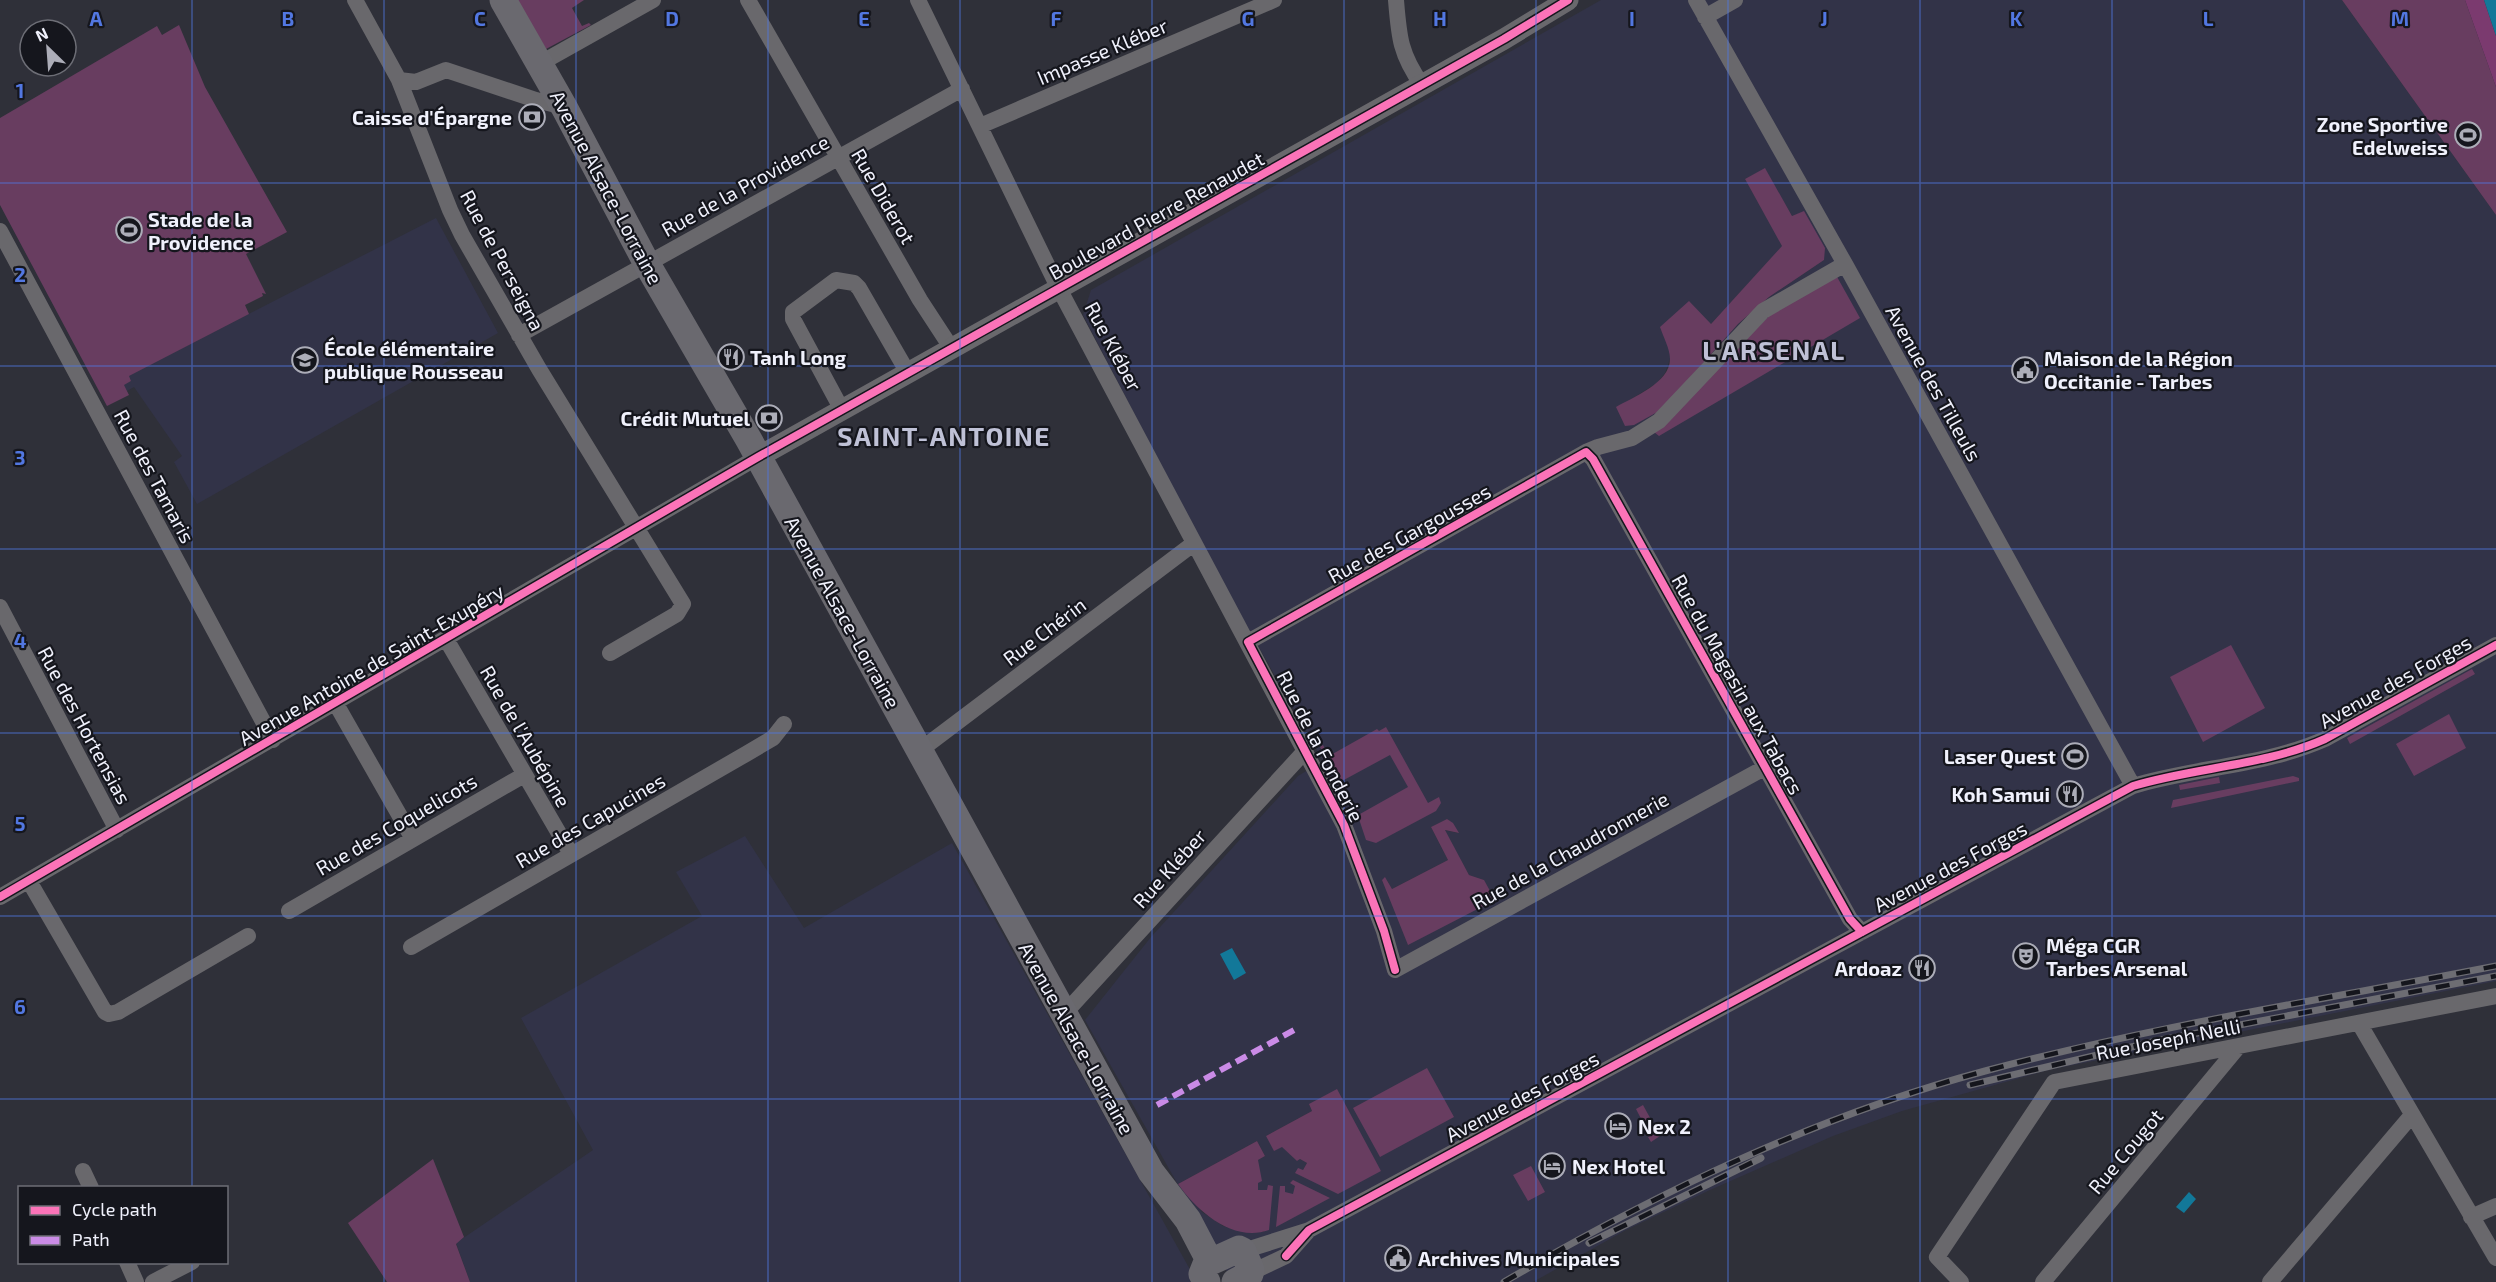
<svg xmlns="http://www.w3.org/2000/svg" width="2496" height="1282" font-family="'Exo 2',sans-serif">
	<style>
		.built { fill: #323348; fill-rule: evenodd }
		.green { fill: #683d60 }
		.forest { fill: #7b3a6f }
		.water { fill: #127899 }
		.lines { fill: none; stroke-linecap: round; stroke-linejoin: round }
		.minor { stroke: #69686c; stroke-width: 16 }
		.tertiary { stroke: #69686c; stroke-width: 21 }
		.primary { stroke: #6a696f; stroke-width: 27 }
		.rail-casing { stroke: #6d6d73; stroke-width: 7 }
		.rail { stroke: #15161d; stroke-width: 4.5; stroke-dasharray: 14; stroke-linecap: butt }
		.quiet { stroke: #ca8be6; stroke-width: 6; stroke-dasharray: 12 6; stroke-linecap: butt }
		.cycleway-casing { stroke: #15161d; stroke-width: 11 }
		.cycleway { stroke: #fb73b8; stroke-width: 8 }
		.grid { fill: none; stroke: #5277e1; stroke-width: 1.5; stroke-opacity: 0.55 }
		.labels { text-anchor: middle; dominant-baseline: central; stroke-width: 4.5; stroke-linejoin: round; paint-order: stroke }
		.street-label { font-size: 20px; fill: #f0f1fc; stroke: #15161d }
		.poi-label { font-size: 20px; font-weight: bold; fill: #f0f1fc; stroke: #15161d; text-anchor: start }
		.district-label { font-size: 26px; font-weight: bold; letter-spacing: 1.5px; fill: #bfc1d6; stroke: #15161d }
		.grid-label { font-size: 20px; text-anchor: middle; font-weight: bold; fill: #5277e1; stroke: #15161d; stroke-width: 4.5; stroke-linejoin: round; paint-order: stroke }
	</style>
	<rect width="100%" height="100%" fill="#2f3039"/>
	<path class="built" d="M1601,0H2342L2496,215V981L2048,1070L1902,1111L1833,1136L1710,1190L1626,1230L1533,1282H1233L1085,1020L1151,937L1298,776L1323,761L1217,573L1083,315L1091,290ZM1765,169L1792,216L1804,212L1824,260L1769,297L1738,324L1661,410L1617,408L1657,383L1665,373L1670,359L1711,324L1783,246L1745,179ZM1447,819L1458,833L1444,830L1469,875L1484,880L1408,944L1385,877L1392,889L1448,860L1431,827ZM1309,1104L1381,1171L1296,1172L1303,1170L1307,1163L1300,1159L1297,1161L1282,1146L1266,1136L1312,1111ZM1257,1141L1265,1156L1258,1160V1191L1267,1190L1264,1232H1245L1223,1226L1202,1212L1178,1184Z
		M436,218L498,333L197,504L174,462L182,456L134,387L127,391L123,385L131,381L128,376Z
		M745,836L804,928L952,843L1197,1282H470L456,1243L593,1150L521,1018L702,916L676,872Z"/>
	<path class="green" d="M516,0H584L572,8L582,26L589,23L591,25L546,49Z
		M2342,0H2465L2496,87V215Z
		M179,25L205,87L287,232L246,254L266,294L262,293L263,296L245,305L249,314L129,376L131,381L124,385L129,395L107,406L0,205V118L157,26L162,35Z
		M1765,168L1792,216L1804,211L1825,248L1824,260L1769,297L1738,324L1661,410L1634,425L1625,426L1616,407C1633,397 1670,383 1670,359C1670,349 1663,336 1660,327L1689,301L1711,324L1782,246L1745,179Z
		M1836,275L1860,318L1659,436L1654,432L1772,313Z
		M2231,645L2265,708L2203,742L2170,677Z
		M2472,669L2475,674L2350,744L2347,738Z
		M2449,714L2466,748L2414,776L2396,744Z
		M1386,727L1428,803L1439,797L1441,803L1436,811L1376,843L1366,840L1358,816L1351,805L1354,803L1360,814L1408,787L1390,755L1342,781L1347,792L1343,794L1320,747L1323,745L1329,756L1377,729L1379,731Z
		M2293,776L2299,778V781L2171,808L2173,800Z
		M2219,777L2220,783L2180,790L2179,785Z
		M1447,819L1453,823L1459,833L1445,830L1469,875L1484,880L1495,900L1408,945L1382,880L1385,877L1392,889L1448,860L1431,827Z
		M1427,1068L1454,1117L1380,1157L1353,1108Z
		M1337,1089L1381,1171L1338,1194L1295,1173L1298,1168L1303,1170L1307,1163L1300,1159L1297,1161L1282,1147L1274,1151L1266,1136L1312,1111L1309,1104Z
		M1643,1105L1660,1136L1651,1142L1648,1137L1650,1136L1636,1109Z
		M1257,1141L1265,1156L1258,1160L1262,1181L1258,1183V1190H1267L1268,1185L1273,1186L1269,1230C1233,1243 1197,1211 1178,1184Z
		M433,1159L464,1237L456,1244L470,1282H387L348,1223Z
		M1531,1166L1545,1192L1528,1201L1513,1175Z
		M1293,1180L1330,1198L1276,1227L1280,1186H1285V1192L1293,1194L1295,1186L1290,1183Z"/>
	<path class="forest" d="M2465,0H2484L2496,36V87Z"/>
	<path class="water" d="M2484,0H2496V36Z
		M1232,948L1246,973L1234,980L1220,954Z
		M2189,1192L2196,1199L2184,1213L2176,1207Z"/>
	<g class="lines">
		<path class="minor" d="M355,0L399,80L450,210L462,235L539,369L683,604L677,614L610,653
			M748,0L920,300L952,349
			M918,0L1055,281L1344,825L1384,931L1395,970L1766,767
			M1396,0C1399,37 1400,54 1422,85
			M1696,0L1845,264L2133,786
			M1705,17L1735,0
			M539,64L653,0
			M399,80L416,82L446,70L536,100L564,107
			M980,126L1274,0
			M0,231L273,740
			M519,335L962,89
			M842,410L793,319V312L836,280L854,283L859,288L908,373
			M1586,452L1593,459L1850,919L1862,932
			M0,607L117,830
			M446,639L571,854
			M1248,642L1586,452L1598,447L1632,438L1659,421L1763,311L1845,264
			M336,704L413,839
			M919,751L1193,544
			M29,881L105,1012L109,1014L118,1012L248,936
			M0,897L758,457
			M289,911L524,775
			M411,947L746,754L773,738L784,724
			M1064,1014L1305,751
			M2359,1023L2496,1258
			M83,1171L91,1188
			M2471,1217L2496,1206
			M1243,1251L1309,1230L2133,786C2196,767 2264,766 2325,739L2496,645
			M127,1262L136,1282
			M1250,1273L1286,1256L1309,1230
			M153,1282L192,1262
			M1961,1282L1937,1257L2054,1082L2496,996
			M2043,1282L2239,1046
			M2270,1282L2412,1115"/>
		<path class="tertiary" d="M758,457L1504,39L1568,0"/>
		<path class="primary" d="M503,0L564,107L647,264L749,440L1151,1172L1188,1220L1210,1262
			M1207,1282L1202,1274L1206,1264L1239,1249L1243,1251L1251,1270L1250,1274L1235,1282"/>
		<g class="rail-casing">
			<path id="rail" d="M1970,1085L2161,1040L2496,976
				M1589,1243L1761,1158
				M1504,1282C1656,1193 1814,1117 1985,1071C2153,1026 2326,999 2496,966"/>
		</g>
		<use href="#rail" class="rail"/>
		<path class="quiet" d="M1157,1105L1298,1028"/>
		<g class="cycleway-casing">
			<path id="cycleway" d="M0,897L758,457L1504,39L1568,0
				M1395,970L1384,931L1344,825L1248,642L1586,452L1593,459L1850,919L1862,932
				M1286,1256L1309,1230L2133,786C2196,767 2264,766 2325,739L2496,645"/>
		</g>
		<use href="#cycleway" class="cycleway"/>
	</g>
	<path class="grid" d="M192,0V1188M384,0V1282M576,0V1282M768,0V1282M960,0V1282M1152,0V1282M1344,0V1282M1536,0V1282M1728,0V1282M1920,0V1282M2112,0V1282M2304,0V1282M0,183H2496M0,366H2496M0,549H2496M0,733H2496M0,916H2496M0,1099H2496M192,1262V1282"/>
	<defs>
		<g id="bank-ring" transform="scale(1.35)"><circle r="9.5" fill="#15161d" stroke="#acadb8" stroke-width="1.5"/><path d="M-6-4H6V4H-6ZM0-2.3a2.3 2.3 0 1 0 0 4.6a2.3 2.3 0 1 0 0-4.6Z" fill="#acadb8"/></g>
		<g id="stadium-ring" transform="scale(1.35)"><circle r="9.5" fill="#15161d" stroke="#acadb8" stroke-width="1.5"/><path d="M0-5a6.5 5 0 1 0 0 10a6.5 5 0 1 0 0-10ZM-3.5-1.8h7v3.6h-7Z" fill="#acadb8"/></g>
		<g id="restaurant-ring" transform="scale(1.35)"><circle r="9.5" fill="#15161d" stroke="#acadb8" stroke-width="1.5"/><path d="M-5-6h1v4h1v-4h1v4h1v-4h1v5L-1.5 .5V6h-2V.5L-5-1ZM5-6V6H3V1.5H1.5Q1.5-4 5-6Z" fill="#acadb8"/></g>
		<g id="school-ring" transform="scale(1.35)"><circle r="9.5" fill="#15161d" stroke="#acadb8" stroke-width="1.5"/><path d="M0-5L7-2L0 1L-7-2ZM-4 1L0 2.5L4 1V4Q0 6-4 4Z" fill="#acadb8"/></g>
		<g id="civic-ring" transform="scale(1.35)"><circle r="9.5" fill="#15161d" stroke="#acadb8" stroke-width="1.5"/><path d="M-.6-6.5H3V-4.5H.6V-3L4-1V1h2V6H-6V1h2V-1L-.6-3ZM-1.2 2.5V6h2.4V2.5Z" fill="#acadb8"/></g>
		<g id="theatre-ring" transform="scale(1.35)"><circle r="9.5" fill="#15161d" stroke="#acadb8" stroke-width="1.5"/><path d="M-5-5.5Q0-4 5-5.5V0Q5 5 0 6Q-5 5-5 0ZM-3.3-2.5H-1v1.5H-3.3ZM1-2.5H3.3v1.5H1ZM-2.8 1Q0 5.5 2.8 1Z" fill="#acadb8"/></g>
		<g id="hotel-ring" transform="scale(1.35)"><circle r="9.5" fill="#15161d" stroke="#acadb8" stroke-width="1.5"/><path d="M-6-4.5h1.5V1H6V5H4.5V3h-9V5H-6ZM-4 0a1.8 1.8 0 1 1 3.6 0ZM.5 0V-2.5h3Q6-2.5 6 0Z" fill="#acadb8"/></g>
	</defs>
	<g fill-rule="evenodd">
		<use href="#bank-ring" x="532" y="117"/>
		<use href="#stadium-ring" x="2468" y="135"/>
		<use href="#stadium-ring" x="129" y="230"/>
		<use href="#restaurant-ring" x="731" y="357"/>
		<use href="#school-ring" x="305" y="360"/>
		<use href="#civic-ring" x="2025" y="370"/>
		<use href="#bank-ring" x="769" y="418"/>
		<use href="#stadium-ring" x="2075" y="756"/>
		<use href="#restaurant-ring" x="2070" y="794"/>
		<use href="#theatre-ring" x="2026" y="956"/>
		<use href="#restaurant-ring" x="1922" y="968"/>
		<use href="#hotel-ring" x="1618" y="1126"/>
		<use href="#hotel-ring" x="1552" y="1166"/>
		<use href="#civic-ring" x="1398" y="1258"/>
	</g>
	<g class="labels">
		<g class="street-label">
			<text transform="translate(1102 51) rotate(-23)">Impasse Kléber</text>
			<text transform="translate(745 185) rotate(-29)">Rue de la Providence</text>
			<text transform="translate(607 187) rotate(62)">Avenue Alsace-Lorraine</text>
			<text transform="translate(884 196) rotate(60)">Rue Diderot</text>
			<text transform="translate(1156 215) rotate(-29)">Boulevard Pierre Renaudet</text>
			<text transform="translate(503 260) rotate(62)">Rue de Perseigna</text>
			<text transform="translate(1114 346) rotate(62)">Rue Kléber</text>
			<text transform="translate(1934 383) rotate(61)">Avenue des Tilleuls</text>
			<text transform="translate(155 476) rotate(62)">Rue des Tamaris</text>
			<text transform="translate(1409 533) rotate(-29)">Rue des Gargousses</text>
			<text transform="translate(843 612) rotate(61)">Avenue Alsace-Lorraine</text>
			<text transform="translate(1044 631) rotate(-37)">Rue Chérin</text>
			<text transform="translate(371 664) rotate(-30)">Avenue Antoine de Saint-Exupéry</text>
			<text transform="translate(2395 681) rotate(-29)">Avenue des Forges</text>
			<text transform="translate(1738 684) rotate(61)">Rue du Magasin aux Tabacs</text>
			<text transform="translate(85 725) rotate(62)">Rue des Hortensias</text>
			<text transform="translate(526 736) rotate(60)">Rue de l'Aubépine</text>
			<text transform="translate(1321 746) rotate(63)">Rue de la Fonderie</text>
			<text transform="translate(590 820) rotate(-30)">Rue des Capucines</text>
			<text transform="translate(396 824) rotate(-30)">Rue des Coquelicots</text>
			<text transform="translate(1570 850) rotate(-29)">Rue de la Chaudronnerie</text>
			<text transform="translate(1950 866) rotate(-28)">Avenue des Forges</text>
			<text transform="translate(1169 868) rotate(-48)">Rue Kléber</text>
			<text transform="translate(1077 1038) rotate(61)">Avenue Alsace-Lorraine</text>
			<text transform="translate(2168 1039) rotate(-11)">Rue Joseph Nelli</text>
			<text transform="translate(1522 1096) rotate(-28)">Avenue des Forges</text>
			<text transform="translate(2125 1151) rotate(-50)">Rue Cougot</text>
		</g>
		<g class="poi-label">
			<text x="512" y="117" text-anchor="end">Caisse d'Épargne</text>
			<text x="2448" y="124" text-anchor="end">Zone Sportive<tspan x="2448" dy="23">Edelweiss</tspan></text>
			<text x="148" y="219">Stade de la<tspan x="148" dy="23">Providence</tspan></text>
			<text x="324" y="348">École élémentaire<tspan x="324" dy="23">publique Rousseau</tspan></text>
			<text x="750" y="357">Tanh Long</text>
			<text x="2044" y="358">Maison de la Région<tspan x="2044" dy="23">Occitanie - Tarbes</tspan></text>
			<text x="750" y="418" text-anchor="end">Crédit Mutuel</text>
			<text x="2056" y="756" text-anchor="end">Laser Quest</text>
			<text x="2050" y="794" text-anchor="end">Koh Samui</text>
			<text x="2046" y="945">Méga CGR<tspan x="2046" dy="23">Tarbes Arsenal</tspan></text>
			<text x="1902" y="968" text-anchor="end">Ardoaz</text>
			<text x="1638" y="1126">Nex 2</text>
			<text x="1572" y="1166">Nex Hotel</text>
			<text x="1418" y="1258">Archives Municipales</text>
		</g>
		<g class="district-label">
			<text x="1774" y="349">L'ARSENAL</text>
			<text x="944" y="435">SAINT-ANTOINE</text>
		</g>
	</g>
	<g class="grid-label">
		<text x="96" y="26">A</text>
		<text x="288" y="26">B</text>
		<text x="480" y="26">C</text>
		<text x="672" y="26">D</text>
		<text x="864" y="26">E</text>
		<text x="1056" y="26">F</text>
		<text x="1248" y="26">G</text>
		<text x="1440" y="26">H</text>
		<text x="1632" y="26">I</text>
		<text x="1824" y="26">J</text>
		<text x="2016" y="26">K</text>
		<text x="2208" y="26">L</text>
		<text x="2400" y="26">M</text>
		<text x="20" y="98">1</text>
		<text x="20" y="282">2</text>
		<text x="20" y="465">3</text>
		<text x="20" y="648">4</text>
		<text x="20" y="831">5</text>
		<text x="20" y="1014">6</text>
	</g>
	<rect x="18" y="1186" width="210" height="78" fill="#15161d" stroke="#6d6e76" stroke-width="1.5"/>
	<rect x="30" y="1206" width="30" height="9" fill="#fb73b8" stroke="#6d6e76" stroke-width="1.5"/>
	<text x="72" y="1216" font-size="18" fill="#f0f1fc">Cycle path</text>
	<rect x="30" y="1236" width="30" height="9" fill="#ca8be6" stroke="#6d6e76" stroke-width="1.5"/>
	<text x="72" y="1246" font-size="18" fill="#f0f1fc">Path</text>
	<g transform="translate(48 48) rotate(335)"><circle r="28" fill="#15161d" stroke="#6d6e76" stroke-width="1.5"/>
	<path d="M0-4.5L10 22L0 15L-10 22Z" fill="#acadb8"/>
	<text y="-9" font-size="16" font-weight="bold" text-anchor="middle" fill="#f0f1fc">N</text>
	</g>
</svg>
